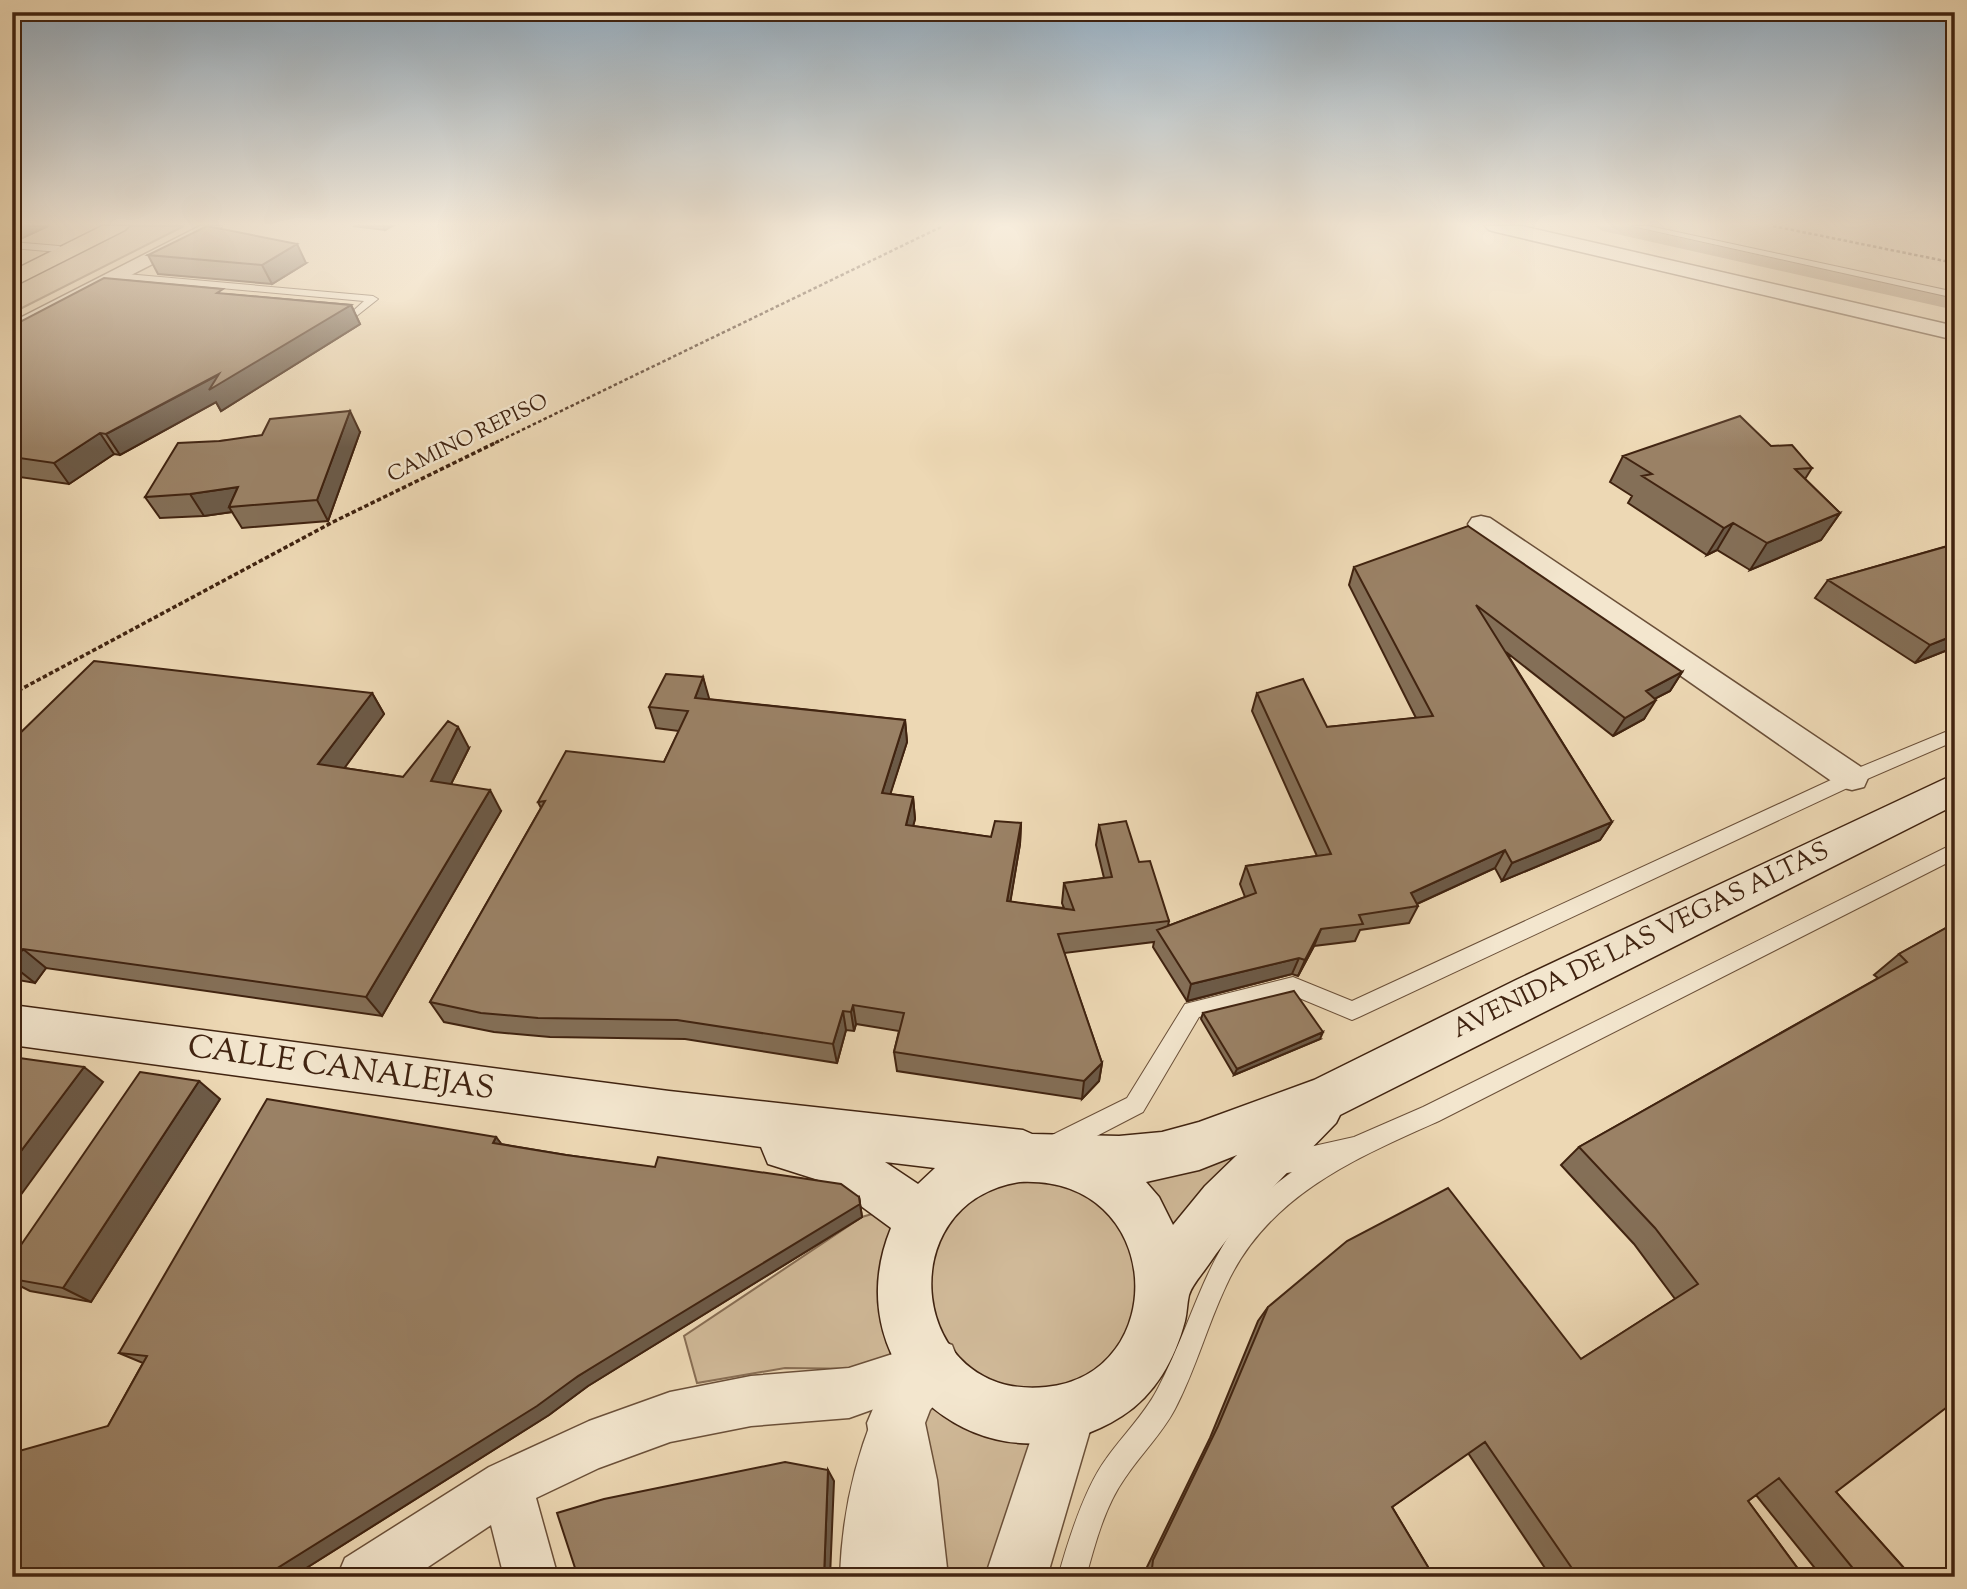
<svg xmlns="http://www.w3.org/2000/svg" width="1967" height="1589" font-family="'Sorts Mill Goudy',serif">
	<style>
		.green { fill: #d0b998; stroke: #886e54; stroke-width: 2 }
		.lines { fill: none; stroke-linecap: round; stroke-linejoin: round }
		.canal { fill: #b29a7c; fill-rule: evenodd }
		.service-casing { stroke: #6b5039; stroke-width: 2 }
		.minor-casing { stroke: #6b5039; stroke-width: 3 }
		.tertiary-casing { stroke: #6b5039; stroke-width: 3 }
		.secondary-casing { stroke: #402310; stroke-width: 3 }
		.primary-casing { stroke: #402310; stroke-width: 3 }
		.path-far1 { stroke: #402310; stroke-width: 2.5; stroke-dasharray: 3.5 2.5; stroke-linecap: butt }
		.path { stroke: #402310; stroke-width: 3.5; stroke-dasharray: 4.5 2.5; stroke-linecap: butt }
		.service { fill: #f3e6ce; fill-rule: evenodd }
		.minor { fill: #f3e6ce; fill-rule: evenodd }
		.tertiary { fill: #f3e6ce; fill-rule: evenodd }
		.secondary { fill: #f3e6ce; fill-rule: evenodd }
		.primary { fill: #edd8b4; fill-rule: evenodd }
		.wall { fill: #846f57; stroke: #402310; stroke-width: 2 }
		.shaded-wall { fill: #6c5a47; stroke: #402310; stroke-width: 2 }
		.building { fill: #9a8165; stroke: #402310; stroke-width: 2 }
		.labels { text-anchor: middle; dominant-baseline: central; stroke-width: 5; stroke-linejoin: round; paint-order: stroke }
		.far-street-label { font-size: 21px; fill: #402310; stroke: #f3e6ce }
		.street-label { font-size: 26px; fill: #402310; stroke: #f3e6ce }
		.near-street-label { font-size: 32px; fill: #402310; stroke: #f3e6ce }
	</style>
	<rect width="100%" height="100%" fill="#edd8b4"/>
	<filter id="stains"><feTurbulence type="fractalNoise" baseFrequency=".00286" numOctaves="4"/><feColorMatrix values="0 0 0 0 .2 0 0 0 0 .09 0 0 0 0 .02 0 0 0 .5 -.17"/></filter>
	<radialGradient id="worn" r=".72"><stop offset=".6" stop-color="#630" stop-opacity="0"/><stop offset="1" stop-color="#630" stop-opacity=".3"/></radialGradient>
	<path class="green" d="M128,226H184L12,313V285Z
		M1328,1097L1097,1404L1016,1577H917L868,1369L785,1368L697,1383L684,1336L862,1217L1060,1158Z"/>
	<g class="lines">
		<path class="canal" d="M1594,226H1626L1955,298V310L1603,231Z"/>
		<g class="service-casing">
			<path id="service" d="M1632,226H1649L1955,292V298Z
				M12,242L59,246L64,249L59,252L12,248Z
				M115,273L373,296L378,299L354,318L329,313L334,310L352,312L364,301L111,278V274Z
				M1955,728V741L1858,783L1359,1017L1352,1020L1292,995L1199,1017L1143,1112L1062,1154L1054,1157L1046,1154L1043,1146L1046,1138L1127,1098L1185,1004L1293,977L1352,1001L1846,773Z
				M1955,843V859L1439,1121C1354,1159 1267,1196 1226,1286C1207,1326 1196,1369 1175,1409C1162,1434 1140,1455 1125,1478C1105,1506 1095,1544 1086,1577H1058C1068,1541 1084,1489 1106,1459C1122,1436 1144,1415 1157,1390C1202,1305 1206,1232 1292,1172L1277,1175L1269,1172L1266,1164L1269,1156L1354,1137L1423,1107Z"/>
		</g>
		<g class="minor-casing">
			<path id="minor" d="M200,226H222L219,230L12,336V322Z
				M1481,516L1490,518L1864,769L1868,778L1864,787L1852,790L1840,787L1472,530L1468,524L1472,518Z
				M927,1343L944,1350L951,1367L944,1384L849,1418L751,1426L670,1442L599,1468L536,1498L558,1577H504L491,1525L413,1577H337L345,1558L489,1467L589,1421L670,1392L751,1376L849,1368Z
				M891,1410L909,1417L916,1435C899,1481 894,1528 894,1577H840C842,1520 852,1470 873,1417Z"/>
		</g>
		<g class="tertiary-casing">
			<path id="tertiary" d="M1485,226H1522L1955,326V340L1496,232L1489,230Z
				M932,1337L952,1345L960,1365L952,1385L930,1410L925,1423L937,1480L948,1577H886L877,1480L867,1423L889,1371L912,1345Z
				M1065,1388L1085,1397L1094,1417L1047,1577H985L1045,1397Z"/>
		</g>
		<g class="secondary-casing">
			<path id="secondary" d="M1955,774V805L1340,1115L1336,1123C1293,1168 1244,1212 1209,1264C1203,1273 1192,1285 1189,1295C1187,1303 1187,1313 1185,1321C1175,1359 1155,1395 1122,1416C990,1501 831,1375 891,1228L831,1184L768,1164L761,1147L12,1045V1005L669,1091L1023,1130L1032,1134L1119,1136L1162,1132L1199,1122L1314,1080L1516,980ZM1237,1155L1205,1186L1173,1225L1159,1197L1146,1182L1199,1170ZM885,1162L935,1168L918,1184ZM1020,1182C1166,1175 1172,1375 1046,1387C910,1401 887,1203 1020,1182Z"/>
		</g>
		<g class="primary-casing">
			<path id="primary" d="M102,226H129L125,230L12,287V271Z"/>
		</g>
		<path class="path-far1" d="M1773,226L1955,263
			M495,443L943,226"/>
		<path class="path" d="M12,694L333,522L499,441"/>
		<use href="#service" class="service"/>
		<use href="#minor" class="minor"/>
		<use href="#tertiary" class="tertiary"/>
		<use href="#secondary" class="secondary"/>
		<use href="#primary" class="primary"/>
	</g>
	<path class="wall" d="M12,226H48L18,240H12Z
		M353,226H392L385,230Z
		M148,255L306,263L272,284L158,274Z
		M226,294L351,305L360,324L221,411L216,402L120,455L114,454L69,484L12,476V326Z
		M360,432L328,521L242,528L232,512L204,516L160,518L145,497L220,441Z
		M1623,456L1812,468L1805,479L1840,513L1821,540L1750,570L1717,550L1707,555L1628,503L1632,496L1610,482Z
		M1954,544L1955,647L1915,663L1815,598L1828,580Z
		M1354,567L1682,672L1670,691L1654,699L1644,719L1613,736L1506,652L1612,822L1600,840L1502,881L1495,868L1417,904L1418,906L1409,923L1360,930L1355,941L1314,946L1298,976L1292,974L1187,1001L1153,947L1154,942L1064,953L1102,1063L1099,1081L1082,1099L897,1071L894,1052L899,1031L856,1024L854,1031L846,1030L837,1063L685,1039L550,1037L494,1032L444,1022L430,1002L541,808L538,802L664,762L679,731L656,728L649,707L703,677L708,699L905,720L907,742L890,794L913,797L915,819L913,826L991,837L1021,823L1020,844L1010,902L1064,908L1062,903L1064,883L1104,878L1096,845L1099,825L1139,862L1169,921L1168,926L1245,897L1240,884L1246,866L1317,856L1252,711L1257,693L1327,727L1416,718L1349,585Z
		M372,693L384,714L344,768L403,777L469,748L451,784L501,811L382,1016L46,968L35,983L12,979V741Z
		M1955,923L1836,1492L1912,1577H1822L1756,1495L1748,1501L1804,1577H1551L1468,1453L1392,1507L1434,1577H1146L1147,1567L1210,1438L1258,1321L1268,1307L1581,1359L1675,1299L1634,1244L1561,1165L1579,1147L1878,978L1874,975L1899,954Z
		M1203,1013L1320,1039L1234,1075L1201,1019Z
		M220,1099L91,1302L30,1291L12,1282V1258Z
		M496,1137L501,1144L566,1155L859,1197L862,1217L588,1386L549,1415L292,1577H12L108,1426L143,1363L119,1353Z"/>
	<path class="shaded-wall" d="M12,226H48L18,240L12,231Z
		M383,226H392L385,230Z
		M297,244L306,263L272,284L262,265Z
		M351,305L360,324L221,411L216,402L120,455L106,434Z
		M350,411L360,432L328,521L317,500Z
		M100,433L114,454L69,484L54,463Z
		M238,487L229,507L232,512L204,516L190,494Z
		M1840,513L1821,540L1750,570L1767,543Z
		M1733,523L1717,550L1707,555L1724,528Z
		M1955,635V647L1915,663L1930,645Z
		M1682,672L1670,691L1635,709L1646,691Z
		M703,677L709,698L701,719L695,698Z
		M372,693L384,714L332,785L318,764Z
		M1656,700L1644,719L1613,736L1625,718Z
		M905,720L907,742L884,814L882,793Z
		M458,727L469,748L442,802L431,781Z
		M490,790L501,811L382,1016L366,997Z
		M913,797L915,819L908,846L906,825Z
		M1612,822L1600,840L1502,881L1512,863Z
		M1021,823L1020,844L1007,922V901Z
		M1505,850L1495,868L1410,907L1411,893Z
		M1321,929L1314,946L1298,976L1305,960Z
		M23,949L46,968L35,983L12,965V962Z
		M1299,958L1292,974L1187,1001L1191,984Z
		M853,1005L856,1024L854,1031L851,1012Z
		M843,1011L846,1030L837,1063L833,1044Z
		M1323,1032L1320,1039L1234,1075L1237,1069Z
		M1102,1063L1099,1081L1082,1099L1084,1081Z
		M84,1067L103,1082L12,1207V1163Z
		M199,1081L220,1099L91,1302L63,1288Z
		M496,1137L507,1151L493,1143Z
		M859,1197L862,1217L588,1386L549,1415L292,1577H263Z
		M828,1470L834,1481L830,1577H824Z"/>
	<path class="building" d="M207,226L297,244L262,265L148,255Z
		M104,278L223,289L217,293L351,305L209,390L219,374L106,434L100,433L54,463L12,457V326Z
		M350,411L317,500L229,507L238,487L190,494L145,497L178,443L220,441L262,435L270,419Z
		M1740,416L1771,446L1792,445L1812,468L1795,469L1840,513L1767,543L1733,523L1724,528L1642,476L1652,474L1623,456Z
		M1468,526L1682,672L1646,691L1656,700L1625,718L1476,605L1612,822L1512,863L1505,850L1411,893L1418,906L1359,915L1363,924L1321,929L1305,960L1299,958L1191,984L1157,930L1256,893L1246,866L1331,854L1257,693L1303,679L1327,727L1433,716L1354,567Z
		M1955,544V635L1930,645L1828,580Z
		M94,661L372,693L318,764L403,777L448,721L458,727L431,781L490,790L366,997L23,949L12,962V741Z
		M666,674L703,677L695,698L905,720L882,793L913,797L906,825L991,837L995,821L1021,823L1007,901L1074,910L1064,883L1112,877L1099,825L1126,821L1139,862L1150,861L1169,921L1058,934L1102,1063L1084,1081L894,1052L904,1013L853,1005L851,1012L843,1011L833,1044L677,1020L538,1018L481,1013L430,1002L545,801L538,802L566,751L664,762L688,711L649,707Z
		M1955,923V1401L1836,1492L1912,1577H1860L1779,1478L1748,1501L1804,1577H1578L1485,1442L1392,1507L1434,1577H1151L1153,1560L1218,1426L1268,1307L1347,1241L1448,1188L1581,1359L1698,1284L1655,1228L1579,1147L1907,962L1899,954Z
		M1294,991L1323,1032L1237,1069L1203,1013Z
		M12,1057L84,1067L12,1163Z
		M140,1072L199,1081L63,1288L12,1279V1258Z
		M267,1099L496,1137L493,1143L566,1155L655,1167L658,1157L841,1184L859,1197L860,1204L578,1376L537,1406L263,1577H12V1453L108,1426L147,1356L119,1353Z
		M785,1462L828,1470L824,1577H578L557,1513L604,1499Z"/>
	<linearGradient id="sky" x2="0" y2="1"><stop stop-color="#92aabd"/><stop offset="0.5" stop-color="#f7eddd"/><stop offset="1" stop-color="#f7eddd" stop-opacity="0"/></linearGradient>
	<rect width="1967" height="448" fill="url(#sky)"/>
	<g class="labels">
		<g class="far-street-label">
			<text transform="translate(468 439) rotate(-26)">CAMINO REPISO</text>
		</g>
		<g class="street-label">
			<text transform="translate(1641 941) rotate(-26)">AVENIDA DE LAS VEGAS ALTAS</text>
		</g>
		<g class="near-street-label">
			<text transform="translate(341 1069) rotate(8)">CALLE CANALEJAS</text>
		</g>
	</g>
	<rect width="1967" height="1589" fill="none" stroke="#edd8b4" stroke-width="42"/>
	<rect x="14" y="14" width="1939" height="1561" fill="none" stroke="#402310" stroke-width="3.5"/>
	<rect x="21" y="21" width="1925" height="1547" fill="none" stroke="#402310" stroke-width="2"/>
	<rect width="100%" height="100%" filter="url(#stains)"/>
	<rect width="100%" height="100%" fill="url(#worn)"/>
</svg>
